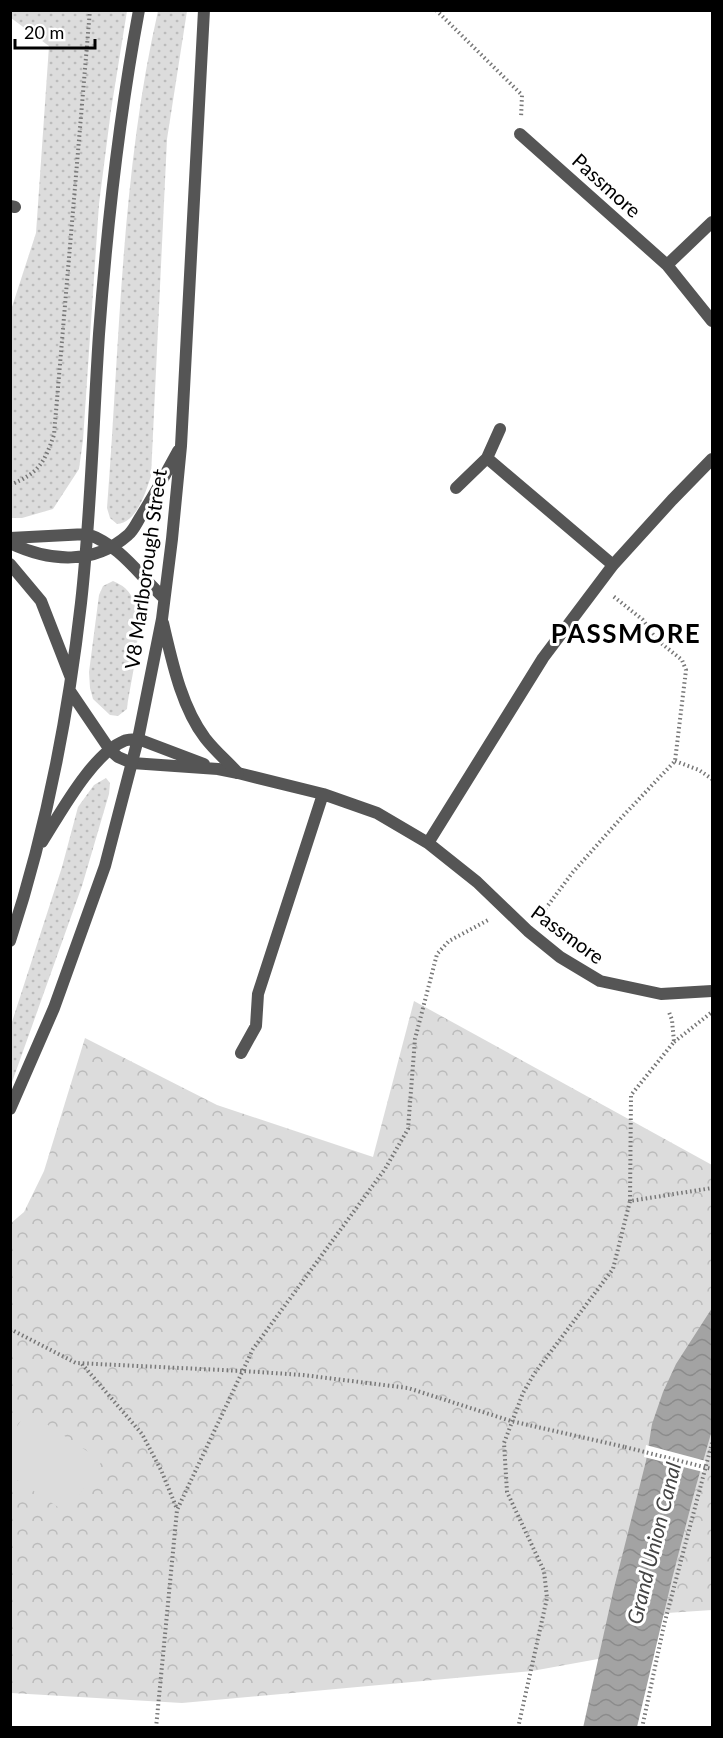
<svg xmlns="http://www.w3.org/2000/svg" width="723" height="1738" font-family="Lato,sans-serif">
	<style>
		.grass { fill: url(#grass-dots) }
		.park { fill: url(#park-crowns) }
		.pitch { fill: #dcdcdc }
		.water { fill: url(#water-waves) }
		.pier { fill: #fff }
		.lines { fill: none; stroke-linecap: round; stroke-linejoin: round }
		.path { stroke: #777; stroke-width: 4; stroke-dasharray: 1.5 3; stroke-linecap: butt }
		.minor { stroke: #555; stroke-width: 12 }
		.tertiary { stroke: #555; stroke-width: 12 }
		.path-bridge { stroke: #777; stroke-width: 4; stroke-dasharray: 1.5 3; stroke-linecap: butt }
		.labels { text-anchor: middle; dominant-baseline: central; stroke-width: 6; stroke-linejoin: round; paint-order: stroke }
		.street-label { font-size: 20px; fill: #000; stroke: #fff }
		.water-label { font-size: 21px; font-style: italic; fill: #444; stroke: #fff }
		.district-label { font-size: 26px; font-weight: bold; letter-spacing: 1.5px; fill: #000; stroke: #fff }
	</style>
	<defs>
		<pattern id="grass-dots" width="8" height="8" patternUnits="userSpaceOnUse" patternTransform="scale(1.5)"><rect width="8" height="8" fill="#dcdcdc"/><path d="M2 2h.1M6 6h.1" fill="none" stroke="#bbb" stroke-width="1.8" stroke-linecap="round"/></pattern>
		<pattern id="park-crowns" width="20" height="18" patternUnits="userSpaceOnUse" patternTransform="scale(1.5)"><rect width="20" height="18" fill="#dcdcdc"/><path d="M2 6a3 3 0 1 1 6 0M12 15a3 3 0 1 1 6 0" fill="none" stroke="#bbb"/></pattern>
		<pattern id="water-waves" width="16" height="10" patternUnits="userSpaceOnUse" patternTransform="scale(1.5)"><rect width="16" height="10" fill="#a3a3a3"/><path d="M0 5q4-4 8 0t8 0" fill="none" stroke="#8b8b8b"/></pattern>
	</defs>
	<rect width="100%" height="100%" fill="#fff"/>
	<path class="grass" d="M11,10L127,11L111,110L99,204L83,440L79,469L53,509L22,518H11V310L36,233L49,46L11,18Z
		M158,11H187L167,139L151,476C146,491 137,523 117,524L110,518L107,508C120,342 121,173 158,11Z
		M113,581C117,583 122,585 125,588C151,611 130,679 127,709L118,716L110,715L93,699L90,688L89,672L99,595L103,586Z
		M106,778L110,783L109,794L82,886L11,1085V1025L62,867L78,807L94,785Z"/>
	<path class="park" d="M414,1001L712,1165V1610L667,1613L598,1659L532,1671L182,1703L11,1693L10,1224L24,1212L44,1171L85,1038L217,1105L373,1157Z"/>
	<path class="pitch" d="M27,1411L102,1461L67,1513L11,1476V1436Z"/>
	<path class="water" d="M712,1308V1430L696,1486L672,1579L637,1727L583,1728L613,1592L646,1461L652,1424L663,1392L676,1364Z"/>
	<path class="pier" d="M646,1445L706,1461L703,1472L644,1457Z"/>
	<g class="lines">
		<path class="path" d="M436,10L522,95L521,118
			M10,485C39,473 44,463 54,435L90,10
			M675,761L699,770L712,779
			M540,916L573,872L622,817L675,761L686,670L682,660L656,639L643,620L613,596
			M674,1042L712,1012
			M630,1201L631,1095L674,1042L672,1020L669,1012
			M10,1329L76,1363L243,1371L303,1375L408,1388L511,1421L625,1447
			M82,1364L142,1434L161,1470L177,1509
			M156,1728L177,1510L253,1349L385,1169L408,1129L415,1039L437,954L449,941L490,919
			M518,1728L547,1598L544,1571L507,1492L504,1443L523,1393L534,1374L613,1269L630,1201L712,1188
			M642,1728L664,1625L712,1443"/>
		<path class="minor" d="M520,134L667,265L712,321
			M10,206L15,207
			M667,265L712,222
			M487,458L613,565
			M456,488L487,458L500,429
			M138,739L204,764
			M132,763L218,769L238,773L323,794L377,813L428,843L477,882L528,931L560,957L600,981L661,994L712,991
			M428,843L543,658L613,565L672,500L712,459
			M241,1053L256,1026L258,994L323,794"/>
		<path class="tertiary" d="M10,538L87,534C120,545 139,575 164,598
			M10,543C50,562 94,565 128,535C134,530 137,522 141,516C155,494 166,473 178,451
			M10,564L41,601L71,678
			M163,623C172,661 181,706 205,738C215,751 227,761 238,773
			M70,691L110,750L118,757L132,763
			M42,842C60,814 92,754 124,741C128,739 134,740 138,739
			M10,941C46,831 68,718 81,603C91,514 93,424 99,334C107,226 119,117 139,10
			M10,1109L54,1008L105,866L138,739L162,619L172,539L181,446L204,10"/>
		<path class="path-bridge" d="M625,1447L712,1469"/>
	</g>
	<g class="labels">
		<g class="street-label">
			<text transform="translate(607 185) rotate(42)">Passmore</text>
			<text transform="translate(145 569) rotate(-82)">V8 Marlborough Street</text>
			<text transform="translate(568 934) rotate(36)">Passmore</text>
		</g>
		<g class="water-label">
			<text transform="translate(653 1543) rotate(-76)">Grand Union Canal</text>
		</g>
		<g class="district-label">
			<text x="626" y="633">PASSMORE</text>
		</g>
	</g>
	<rect width="723" height="1738" fill="none" stroke="#000000" stroke-width="24"/>
	<path d="M15 39v9h80v-9" fill="none" stroke="#000000" stroke-width="3"/>
	<text x="24" y="39" font-size="18" fill="#000000" stroke="#ffffff" stroke-width="4.5" paint-order="stroke">20 m</text>
</svg>
